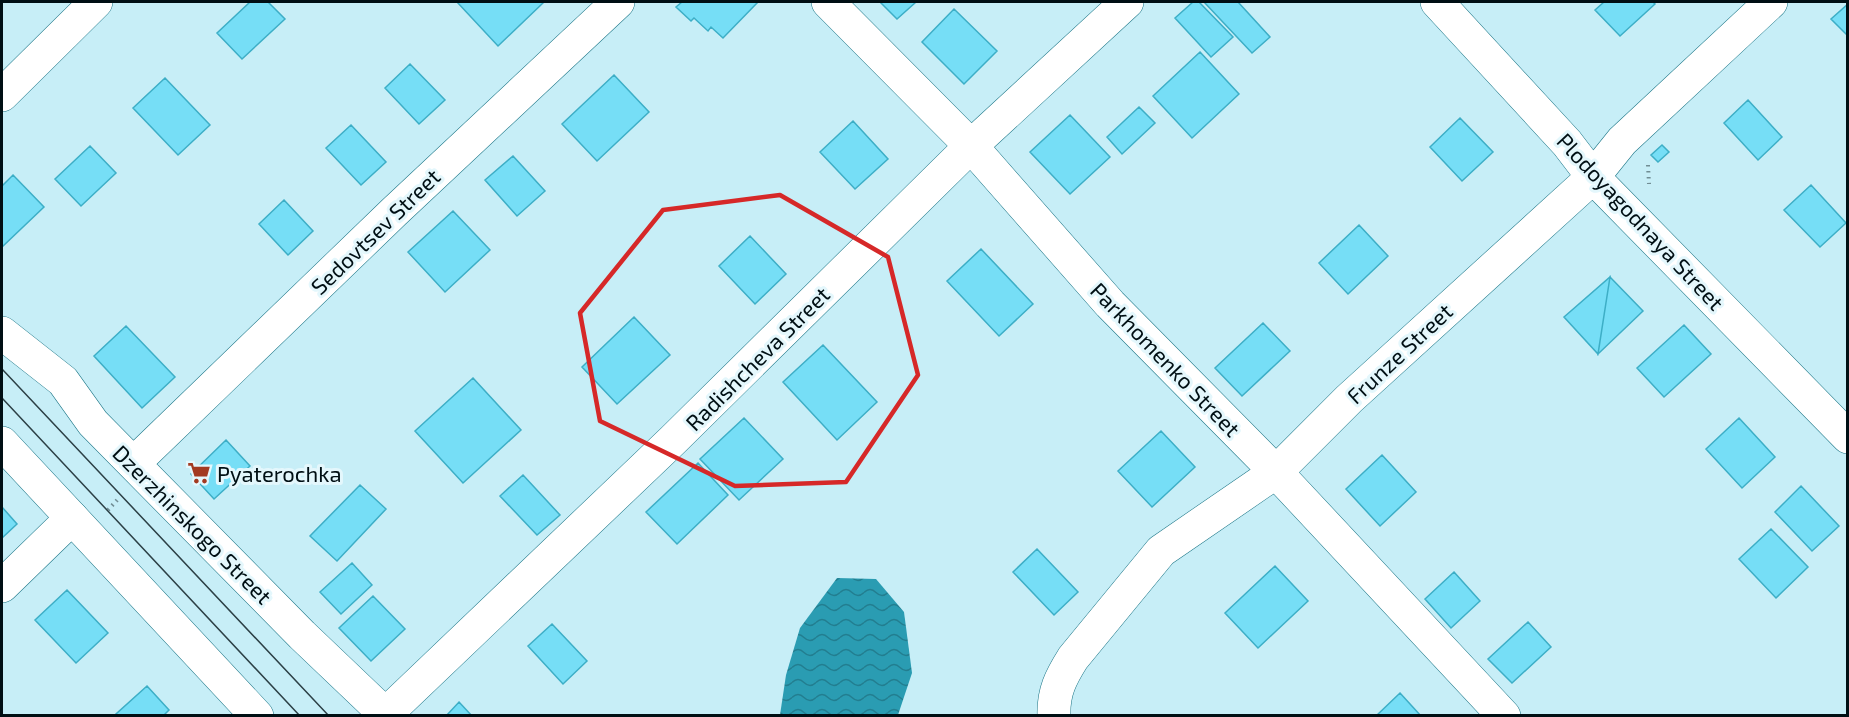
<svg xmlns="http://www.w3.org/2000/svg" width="1849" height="717" font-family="'Exo 2',sans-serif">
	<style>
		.water { fill: url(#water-waves) }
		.building { fill: #76def6; stroke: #3daec6; stroke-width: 1.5 }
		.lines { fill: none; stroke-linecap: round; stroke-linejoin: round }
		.street-casing { stroke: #1c7687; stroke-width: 34 }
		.secondary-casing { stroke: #1c7687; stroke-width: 34 }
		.path { stroke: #718d94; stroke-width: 4; stroke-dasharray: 1.5 4.5; stroke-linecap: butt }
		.street { stroke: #fff; stroke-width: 33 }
		.secondary { stroke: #fff; stroke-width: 33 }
		.tram { stroke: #2c4046; stroke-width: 1.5 }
		.marked { fill: none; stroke: #d62828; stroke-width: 4.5; stroke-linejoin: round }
		.labels { text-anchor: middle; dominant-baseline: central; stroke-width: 6; stroke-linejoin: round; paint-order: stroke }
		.street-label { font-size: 22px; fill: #000f14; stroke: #e4f7fc }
		.poi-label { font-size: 22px; fill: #000f14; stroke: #e4f7fc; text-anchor: start }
	</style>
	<defs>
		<pattern id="water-waves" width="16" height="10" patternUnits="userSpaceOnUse" patternTransform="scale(1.5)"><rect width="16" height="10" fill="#2a9cb2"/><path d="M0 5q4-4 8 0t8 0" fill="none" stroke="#227e90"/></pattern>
	</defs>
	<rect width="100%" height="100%" fill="#c7eef7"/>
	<path class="water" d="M837,578L876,579L904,612L912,673L898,715H780L786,675L800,628Z"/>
	<path class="building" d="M250,2H268L285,19L242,59L217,33Z
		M457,2H544L498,46Z
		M682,2H758L723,38L711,27L708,31L694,18L691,21L676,7Z
		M880,2H916L897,19Z
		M1193,2H1199L1233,37L1211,57L1175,18Z
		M1204,2H1238L1270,37L1252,53Z
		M1604,2H1653L1655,4L1620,36L1595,10Z
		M1848,4V36L1831,19Z
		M954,9L997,51L964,84L922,42Z
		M1200,52L1239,94L1192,138L1153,96Z
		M410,64L445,100L419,124L385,88Z
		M614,75L649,112L597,161L562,124Z
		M165,78L210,125L178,155L133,108Z
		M1748,100L1782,137L1758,160L1724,123Z
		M1139,107L1155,123L1122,154L1107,137Z
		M1070,115L1110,157L1070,194L1030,152Z
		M1460,118L1493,152L1462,181L1430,147Z
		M853,121L888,159L855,189L820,152Z
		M351,125L386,162L361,185L326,148Z
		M1662,145L1669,152L1658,162L1651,155Z
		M90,146L116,173L81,206L55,179Z
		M513,156L545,191L517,216L485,180Z
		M13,175L44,207L2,247V186Z
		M1811,185L1846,223L1820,247L1784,210Z
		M284,200L313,231L288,255L259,224Z
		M453,211L490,250L445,292L408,252Z
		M1359,225L1388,256L1348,294L1319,263Z
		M750,236L786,274L755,304L719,266Z
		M981,249L1033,304L999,336L947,281Z
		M1610,277L1643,311L1598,354Z
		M1610,277L1598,354L1564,317Z
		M634,317L670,355L617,404L582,367Z
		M1263,323L1290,351L1242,396L1215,368Z
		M1684,325L1711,354L1664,397L1637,368Z
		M126,326L175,377L142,408L94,356Z
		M823,345L877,402L837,440L783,382Z
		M473,378L521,430L463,483L415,431Z
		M744,418L783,459L739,500L700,459Z
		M1739,418L1775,457L1742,488L1706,449Z
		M1161,431L1195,467L1152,507L1118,471Z
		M226,440L250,466L214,499L191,474Z
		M1382,455L1416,492L1380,526L1346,489Z
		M698,463L728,495L677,544L646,512Z
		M523,475L560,515L537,535L500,496Z
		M360,485L386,509L337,561L310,536Z
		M1801,486L1839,526L1812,551L1775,512Z
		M2,507L17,524L2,538Z
		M1771,529L1808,567L1776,598L1739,559Z
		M1037,549L1078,592L1054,615L1013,572Z
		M352,563L372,585L341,614L320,592Z
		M1275,566L1308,601L1258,648L1225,613Z
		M1454,572L1480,601L1451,628L1425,599Z
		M67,590L108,633L76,663L35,620Z
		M373,596L405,629L371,661L339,628Z
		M1528,622L1551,647L1512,683L1488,659Z
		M552,624L587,661L563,684L528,646Z
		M147,686L169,710L163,716H117L116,714Z
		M1400,693L1421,716H1376Z
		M459,702L472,716H446Z"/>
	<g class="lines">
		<g class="street-casing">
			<path id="street" d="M828,2L971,146L1110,304L1276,472L1504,716
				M1437,2L1567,143L1593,177L1848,437
				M2,95L96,2
				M2,333L63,381L93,423L302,635L387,716
				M134,463L394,212L618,2
				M2,586L72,518
				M386,714L673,440L971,146L1127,2
				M1054,716C1053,692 1061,677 1073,658L1161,551L1276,472L1349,399L1593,177L1622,141L1771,2"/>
		</g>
		<g class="secondary-casing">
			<path id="secondary" d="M2,443L257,716"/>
		</g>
		<path class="path" d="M1648,165L1649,184
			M108,510L119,498"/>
		<use href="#street" class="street"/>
		<use href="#secondary" class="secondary"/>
		<path class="tram" d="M2,369L329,716
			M2,398L300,716"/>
	</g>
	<path class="marked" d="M780,195L888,257L918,375L846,482L735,486L600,421L580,313L663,210Z"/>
	<defs>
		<g id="supermarket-bare" transform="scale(1.8)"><path d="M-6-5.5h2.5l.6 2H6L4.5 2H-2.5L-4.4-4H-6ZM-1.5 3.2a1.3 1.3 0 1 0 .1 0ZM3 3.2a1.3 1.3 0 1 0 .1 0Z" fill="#a33a21" stroke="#e4f7fc" stroke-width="2.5" paint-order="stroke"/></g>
	</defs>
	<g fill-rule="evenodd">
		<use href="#supermarket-bare" x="199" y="473"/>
	</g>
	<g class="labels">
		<g class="street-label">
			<text transform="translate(1641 221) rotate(47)">Plodoyagodnaya Street</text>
			<text transform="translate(375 231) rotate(-44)">Sedovtsev Street</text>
			<text transform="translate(1399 353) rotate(-43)">Frunze Street</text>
			<text transform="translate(757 358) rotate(-45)">Radishcheva Street</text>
			<text transform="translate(1166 359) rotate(46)">Parkhomenko Street</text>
			<text transform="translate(193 524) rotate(45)">Dzerzhinskogo Street</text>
		</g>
		<g class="poi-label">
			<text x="217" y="473">Pyaterochka</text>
		</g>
	</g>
	<rect width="1849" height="717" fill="none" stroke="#000f14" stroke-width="6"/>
</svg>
